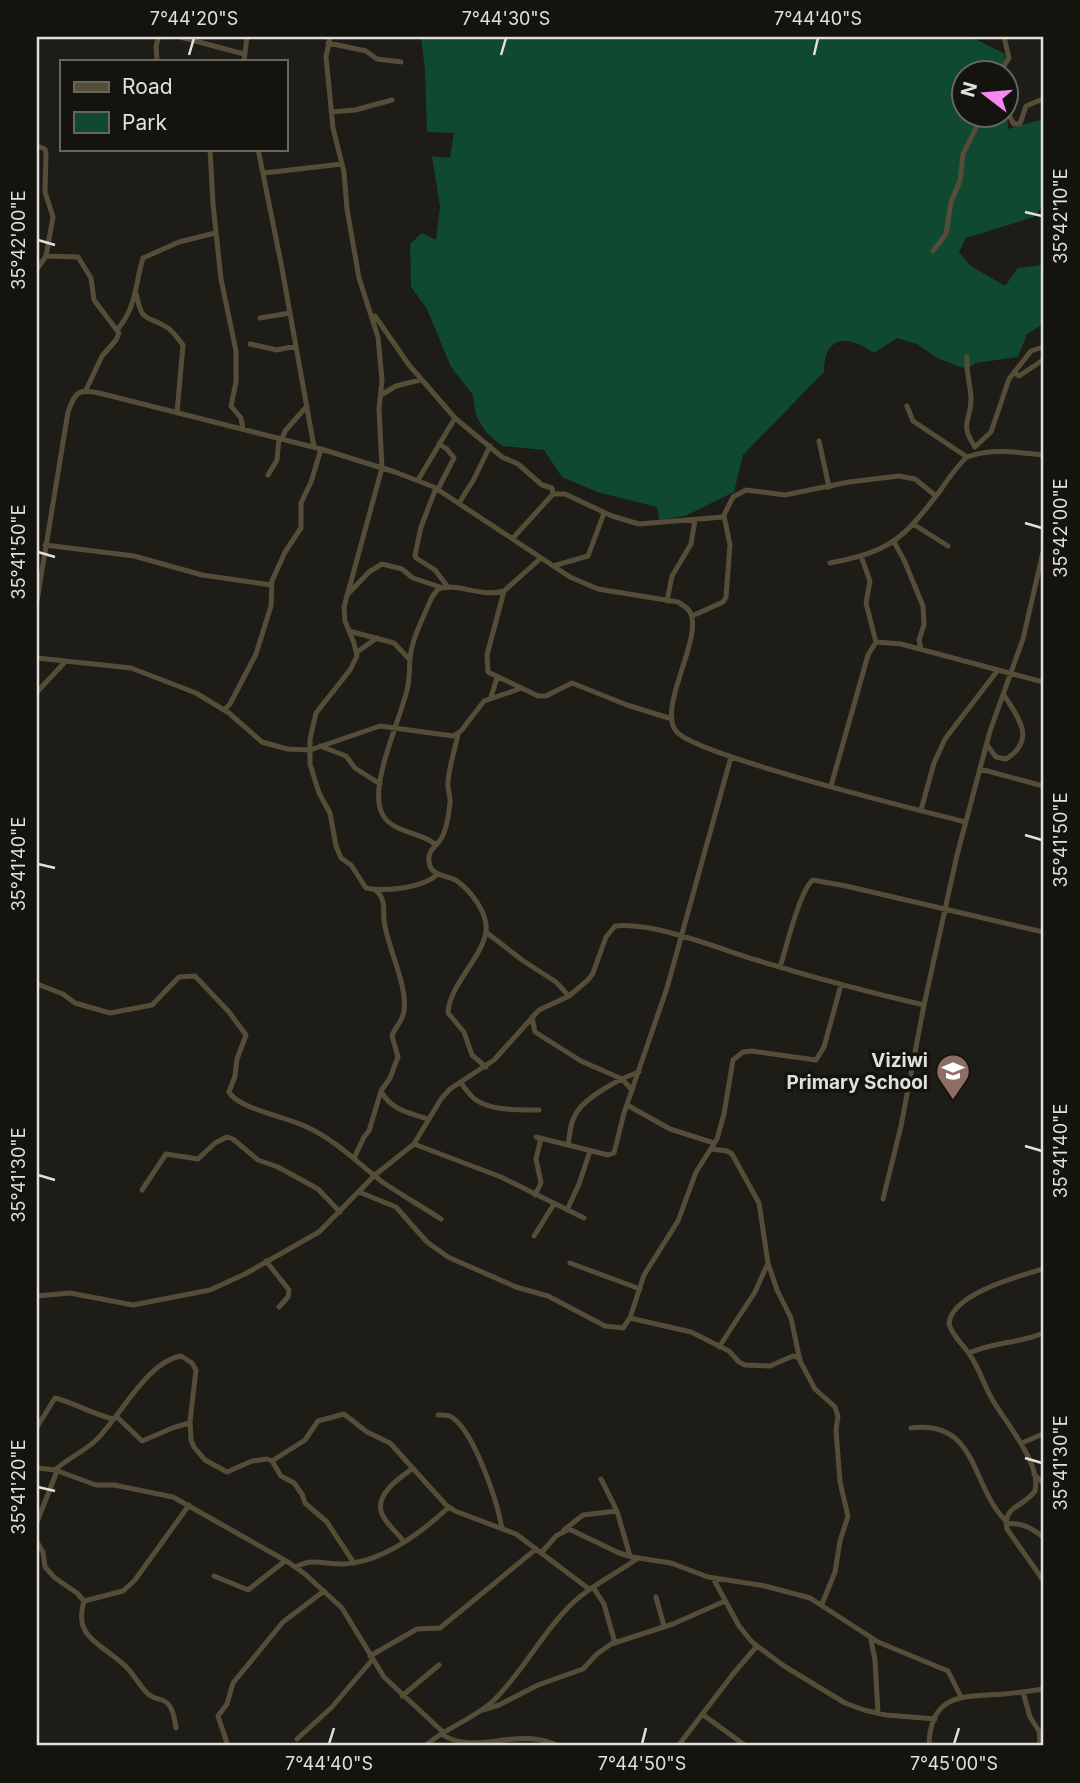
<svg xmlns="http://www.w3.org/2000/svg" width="1080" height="1783" font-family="Inter,sans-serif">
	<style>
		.green { fill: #0f492f }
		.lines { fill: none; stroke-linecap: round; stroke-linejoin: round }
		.street { stroke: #554d37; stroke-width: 5 }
		.ticks { fill: none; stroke: #e1e0dc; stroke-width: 2.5 }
		.labels { text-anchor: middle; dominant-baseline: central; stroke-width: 7; stroke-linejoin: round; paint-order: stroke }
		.poi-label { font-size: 19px; font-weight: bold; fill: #e1e0dc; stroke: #14130d; text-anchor: end }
		.neatline { fill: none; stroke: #e1e0dc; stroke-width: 2.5 }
		.ticks-label { font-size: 18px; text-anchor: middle; fill: #e1e0dc }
	</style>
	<rect width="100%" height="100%" fill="#1d1c16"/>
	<path class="green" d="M421,37H971L1005,54V73L964,74V116H1006L1007,108L1008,129L1043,119V205L1034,217L966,238L959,252L971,266L1005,286L1018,268L1043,265V324L1027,334L1018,357L976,363L966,369L937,358L917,344L897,338L874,353C849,335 824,334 824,372L743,455L734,492L685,516L659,520L657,507L597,492L562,477L544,450L502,446L486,432L476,416L473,395L451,367L427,309L411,287L410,244L422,233L436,240L440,207L432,156L450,158L454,133L427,132L425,71Z"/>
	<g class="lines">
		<path class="street" d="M180,37L244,54
			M330,37L326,57L333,128L344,172L347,209L359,278L378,337L382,380L379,409L382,468L344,607L345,621L354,643L357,656L350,670L316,713L310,739V764L319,793L330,813L336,846L341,858L351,865L366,888C386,892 423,888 438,874
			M328,43L366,51L377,59L401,62
			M157,61L156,46L159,37
			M244,61L247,37
			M999,74L1009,58L1004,37
			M1006,110L1014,124H1020L1026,106L1043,99
			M331,112L355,110L392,100
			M37,146L45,149L46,153L45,192L53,217L46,256
			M210,149L213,204L221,279L236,351V382L231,406L241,418L243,429
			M258,149L281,263L314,447
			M264,173L342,164
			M933,251L946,234L951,202L960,181L963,154L982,116
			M37,269L46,256L78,257L91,278L94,300L119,333L116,340L102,356L86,390
			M136,293C143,326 145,313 168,328C174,332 178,339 183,345L177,413
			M375,316L409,365L455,418L502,457L518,464L542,485L552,488L553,494
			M260,318L290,313
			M117,330C137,307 135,284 143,258L179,242L215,233
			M250,344L277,350L296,346
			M967,357C966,371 970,383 971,397C972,422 958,421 975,447
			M1015,373L1019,376L1043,360
			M381,395L396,386L420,380
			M907,406L913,421L967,457
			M282,439L285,431L307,406
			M819,441L829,487
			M975,447L991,432L1009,379L1031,351L1043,347
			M268,475L277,460L279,438
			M418,480L455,418
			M436,488L421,527L415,555L416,558L435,570L448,587
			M438,489L454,458L447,449L439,444
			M459,503L474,479L490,446
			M913,524L948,546
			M513,538L553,494H565L612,516L639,524L723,517L733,497L746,490L785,495L849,482L899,476L915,479L936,496
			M894,542L904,560L923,606L924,625L919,640L921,649
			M45,545L134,556L202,575L271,585
			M861,556L870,581L866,603L876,642
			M541,558L504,591L487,655L488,672L538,696H546L572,683L627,705L672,719
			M830,563C891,551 902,540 940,491C948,479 956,467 967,457C991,448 1018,452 1043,455
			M553,566L588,556L604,513
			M347,595L369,572L382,564L402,569L413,578L440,587
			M37,601L68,412C76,389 80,389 103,394L321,449L395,472L434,487L570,577L598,589L678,602C683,605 688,608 690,612C704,637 657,707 676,731C693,755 923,811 965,822
			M667,601L672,576L691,544L695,520
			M692,616L723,602L726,597L730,545L724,516
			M349,631L394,643L410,660
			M357,652L377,638
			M37,658L131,668L196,693L229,713L262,742L287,749L310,750L380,726L453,736L461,731L484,701L519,689
			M37,692L64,663
			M491,697L497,678
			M224,710L230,704L256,654L271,606L272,581L285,552L301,528V503L311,482L321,449
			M458,734C455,750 449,766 448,782C447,789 451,796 450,803C449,812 446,831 441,839C436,847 428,849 429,861C430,877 448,875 457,881C471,891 488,913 486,931C483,957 449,985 448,1013L464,1032L472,1055L486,1067
			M987,745L996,757L1006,759C1037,740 1018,717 1004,695
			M320,746L346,756L355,768L380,784
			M980,769L1043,786
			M831,786L868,655L876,642L901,644L1043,682
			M921,810L934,763L945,739L998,670
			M435,844C419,831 389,833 381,811C370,783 400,720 407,690C410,679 409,669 410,658C412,638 424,616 432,597L438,589C458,582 480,598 504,591
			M486,932L522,960L556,982L569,996
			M780,967C786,949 800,889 813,880L846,886L1043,932
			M37,984L63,994L75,1003L110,1013L152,1005L179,977L195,976L229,1012L246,1035L237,1059L235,1076L229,1092C238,1109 288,1117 307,1127C335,1140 357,1162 381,1181C400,1194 421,1206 441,1219
			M532,1017L535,1032L581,1061L622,1079L632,1090
			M461,1083C465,1088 470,1096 476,1100C492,1111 521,1110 539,1110
			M381,1091C391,1110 409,1113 428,1119
			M627,1105L670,1129L714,1143
			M536,1137L608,1155L614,1153L624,1113L667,988L731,757
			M414,1144L501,1177L584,1218
			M568,1145C570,1134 570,1121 577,1112C587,1096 621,1078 639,1072
			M711,1149L727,1151L732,1154L759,1203L768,1263L777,1290L791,1318L800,1361L815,1389L835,1407L838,1416L836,1430L840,1482L848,1516L840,1541L835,1572L822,1604
			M354,1158L364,1137L369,1131L381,1091L390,1078L398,1057L392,1036C395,1027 403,1021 404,1011C408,985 387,947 384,920C383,909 386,898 375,890
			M142,1190L166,1154L198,1159L215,1143L227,1137L233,1139L258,1160L278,1167L318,1189L340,1212
			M359,1192L396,1207L427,1242L448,1257L516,1287L548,1296L605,1326L623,1328L630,1318L644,1275L678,1221L696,1172L717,1139L724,1114L733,1060L743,1052L752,1051L816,1060L824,1047L841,985
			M535,1195L541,1183L536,1159L541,1138
			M883,1199L901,1126L924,1005L957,855L990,731L1023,639L1043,552
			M567,1210L579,1184L590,1151
			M534,1236L554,1204
			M266,1261L289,1290L288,1297L279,1307
			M570,1263L640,1289
			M1043,1269C1019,1276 951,1294 949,1324C953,1337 963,1344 970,1355C979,1368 984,1385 992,1399C1005,1422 1042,1464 1035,1491C1024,1507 1002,1506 1007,1529L1043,1580
			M37,1296L70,1293L133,1305L210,1290L245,1274L319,1232L375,1175L414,1144L441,1099L450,1089L494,1060L539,1010L569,996L588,980L593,973L606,937L615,926C655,922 717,948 756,960C812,977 867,992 924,1005
			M630,1318L691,1332L729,1351L739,1362L745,1365L770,1366L793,1356L800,1358
			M719,1347L755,1292L768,1263
			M969,1353C995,1341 1019,1344 1043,1333
			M438,1415C443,1415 449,1414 453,1418C475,1434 497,1501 502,1528
			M116,1416L142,1441L175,1427L190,1423
			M37,1427L55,1398C75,1403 92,1414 113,1419
			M911,1428C978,1420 970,1484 1005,1520
			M1022,1443L1043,1434
			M272,1461L305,1440L318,1421L344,1414L367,1432L390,1443L446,1505L455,1511L516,1534L589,1589
			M37,1468L55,1470L96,1485H114L173,1497L288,1562L305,1574L342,1608L384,1677L444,1733
			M55,1470C67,1459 83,1452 95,1441C119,1419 147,1361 181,1356L192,1363L196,1370L190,1421L191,1440L194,1447L205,1460L227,1472L252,1461L267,1459L272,1461L281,1476L294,1483L302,1494L305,1503L327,1522L354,1563
			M1034,1474L1043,1483
			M601,1479L617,1511L630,1556
			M37,1522L57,1471
			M1006,1524C1021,1522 1032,1528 1043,1537
			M564,1530L583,1515L617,1511
			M37,1542L43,1552L45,1567L55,1578L77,1593L84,1601C73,1637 100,1643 123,1664C133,1672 138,1684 147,1693C152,1698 156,1698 162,1700C173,1704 174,1717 176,1728
			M404,1542C398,1533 386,1524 382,1514C374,1495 399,1478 412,1469
			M541,1553L556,1536L569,1529L619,1553L632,1557L671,1563L708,1577L765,1586L810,1598L878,1642L948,1671L961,1697
			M296,1567C313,1557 326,1565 344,1564C383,1562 421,1533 449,1507
			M214,1576L248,1590L285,1561
			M713,1578L739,1626L752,1642L784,1666L845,1703L864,1710L886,1715L935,1719
			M593,1587L604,1604L615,1643
			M656,1597L664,1626
			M84,1601L123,1591L135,1580L189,1505
			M871,1640L875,1660L878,1713
			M370,1656L417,1629L440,1628L536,1549
			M1023,1692L1030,1717L1039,1731L1040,1746
			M402,1696L439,1665
			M483,1710L499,1705L538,1685L583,1669L597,1654L611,1644L673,1624L725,1601
			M702,1714L746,1746
			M441,1734C477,1757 518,1725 558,1746
			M297,1739L332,1707L372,1660
			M228,1746L218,1716L227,1704L233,1683L283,1622L324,1591
			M425,1746C445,1728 474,1719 493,1701C521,1674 538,1640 564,1612C585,1588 613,1576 638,1558
			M678,1746L733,1674L757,1646
			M929,1746C930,1692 964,1697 1004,1694C1017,1693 1030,1691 1043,1689"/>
	</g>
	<path class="ticks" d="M189,55L194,38M501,55L506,38M814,55L818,38M1025,212L1042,216M38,240L55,245M1025,523L1042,528M38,552L55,557M1025,835L1042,840M38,864L55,868M1025,1146L1042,1151M38,1175L55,1180M1025,1458L1042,1463M38,1487L55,1491M329,1744L334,1728M642,1744L646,1728M954,1744L959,1728"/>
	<defs>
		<g id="school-pin" transform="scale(1.75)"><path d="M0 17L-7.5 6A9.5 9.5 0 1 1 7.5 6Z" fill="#8d6e63" stroke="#14130d"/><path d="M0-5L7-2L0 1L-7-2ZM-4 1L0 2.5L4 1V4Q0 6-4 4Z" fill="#fff"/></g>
	</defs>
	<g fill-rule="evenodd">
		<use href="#school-pin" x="953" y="1071"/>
	</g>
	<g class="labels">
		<g class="poi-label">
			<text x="928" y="1060">Viziwi<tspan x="928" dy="22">Primary School</tspan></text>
		</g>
	</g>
	<rect width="1080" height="1783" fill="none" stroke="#14130d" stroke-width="77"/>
	<rect x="60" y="60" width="228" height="91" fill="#14130d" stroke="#666560" stroke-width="2"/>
	<rect x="74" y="82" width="35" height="10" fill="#554d37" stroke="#666560" stroke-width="2"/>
	<text x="122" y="94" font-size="21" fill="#e1e0dc">Road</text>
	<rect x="74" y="112" width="35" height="21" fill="#0f492f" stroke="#666560" stroke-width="2"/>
	<text x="122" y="130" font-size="21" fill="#e1e0dc">Park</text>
	<g transform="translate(985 94) rotate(286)"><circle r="33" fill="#14130d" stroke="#666560" stroke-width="2"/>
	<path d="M0-5L12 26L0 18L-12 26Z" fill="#f489f1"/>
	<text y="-10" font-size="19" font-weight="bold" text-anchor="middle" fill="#e1e0dc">N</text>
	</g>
	<rect x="38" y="38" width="1004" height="1706" class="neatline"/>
	<g class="ticks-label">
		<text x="194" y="25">7°44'20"S</text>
		<text x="506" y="25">7°44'30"S</text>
		<text x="818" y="25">7°44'40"S</text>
		<text transform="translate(1061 216) rotate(-90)" y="6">35°42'10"E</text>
		<text transform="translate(19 240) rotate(-90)" y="6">35°42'00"E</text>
		<text transform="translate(1061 528) rotate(-90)" y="6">35°42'00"E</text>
		<text transform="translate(19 552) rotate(-90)" y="6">35°41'50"E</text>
		<text transform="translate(1061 840) rotate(-90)" y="6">35°41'50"E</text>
		<text transform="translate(19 864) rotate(-90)" y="6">35°41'40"E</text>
		<text transform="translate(1061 1151) rotate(-90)" y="6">35°41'40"E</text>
		<text transform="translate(19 1175) rotate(-90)" y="6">35°41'30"E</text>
		<text transform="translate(1061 1463) rotate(-90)" y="6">35°41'30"E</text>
		<text transform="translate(19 1487) rotate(-90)" y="6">35°41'20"E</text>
		<text x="329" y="1770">7°44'40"S</text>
		<text x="642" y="1770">7°44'50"S</text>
		<text x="954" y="1770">7°45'00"S</text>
	</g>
</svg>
